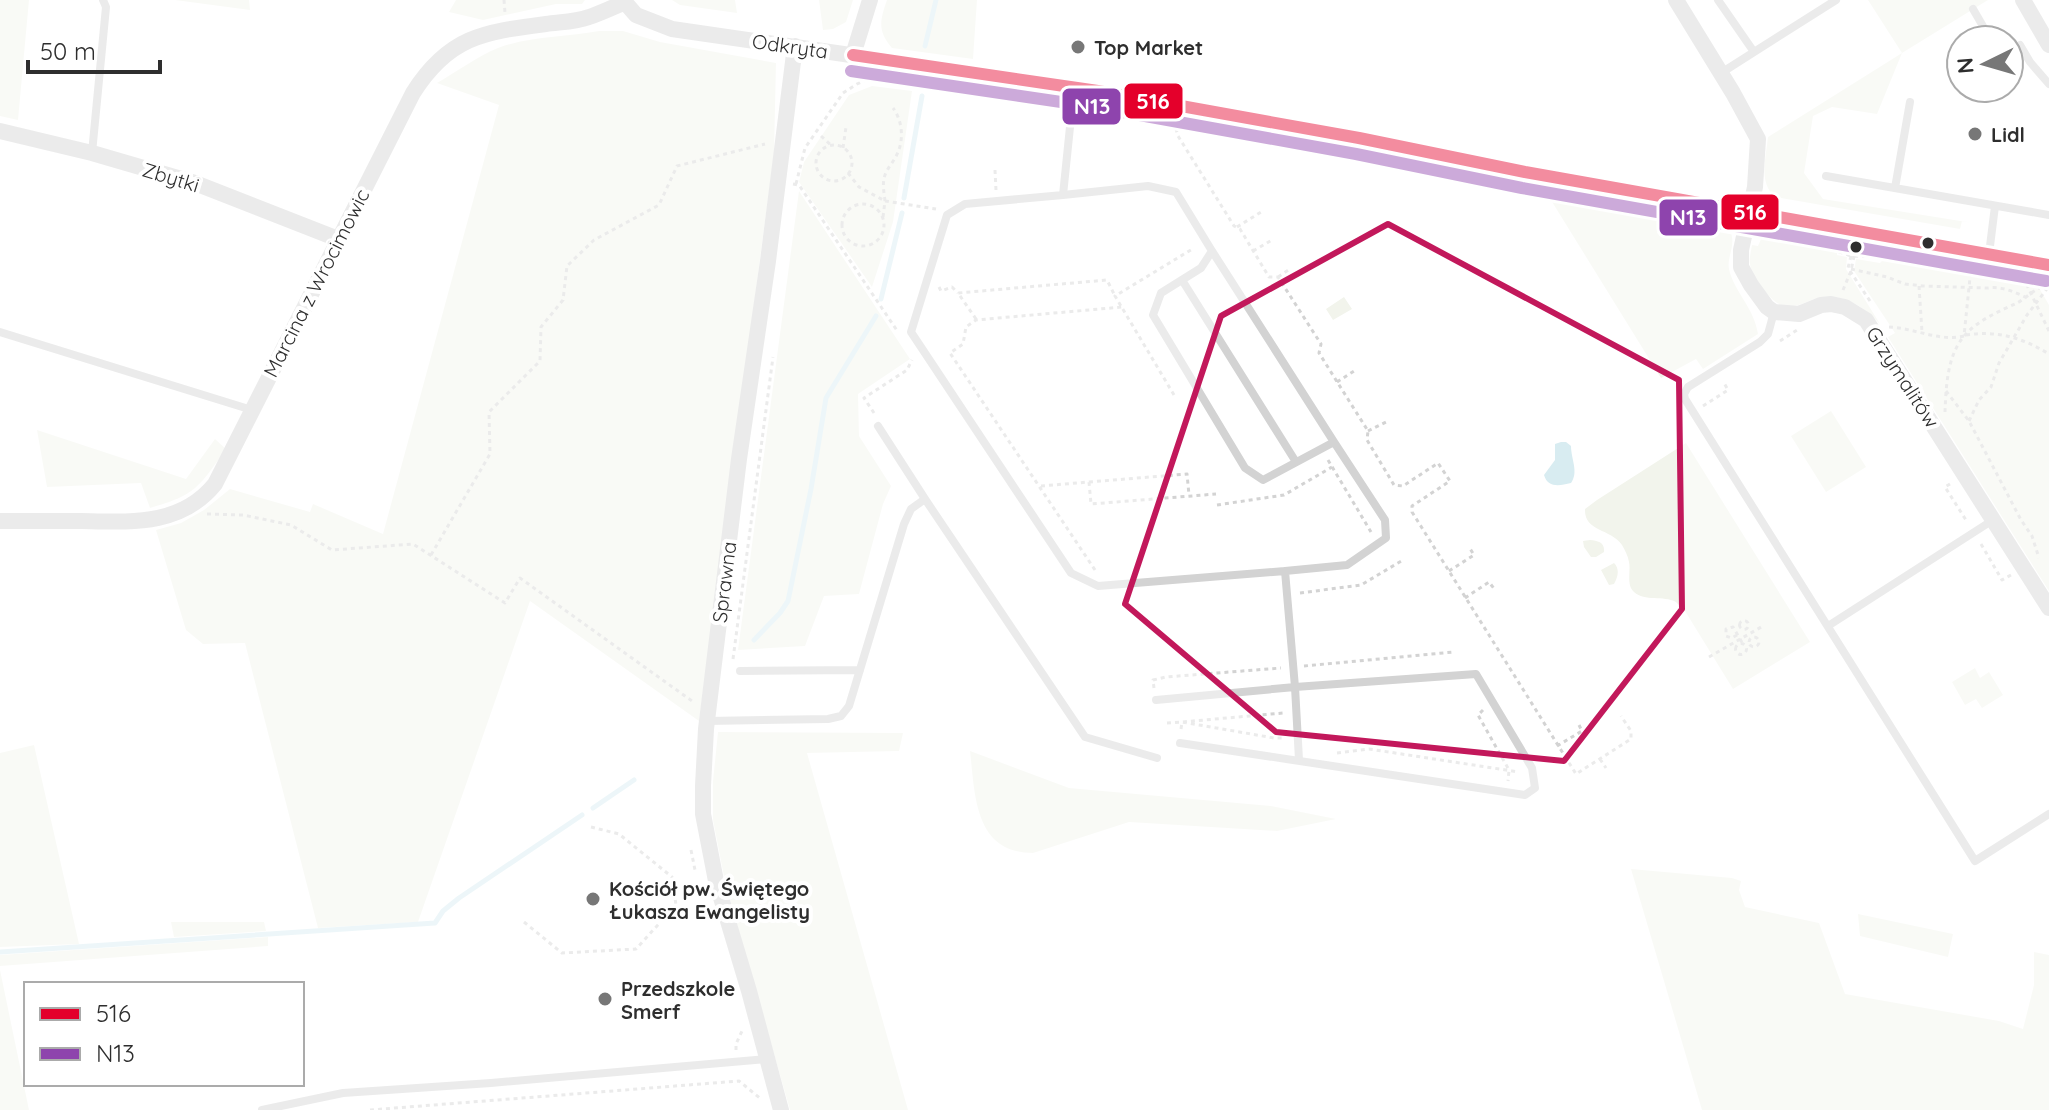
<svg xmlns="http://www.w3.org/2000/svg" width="2049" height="1110" font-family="Quicksand,sans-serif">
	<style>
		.green { fill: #f2f4ec }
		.water { fill: #d8ecf1 }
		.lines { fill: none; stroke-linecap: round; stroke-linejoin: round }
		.stream { stroke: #d8ecf1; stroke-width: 5 }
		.path { stroke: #d3d3d3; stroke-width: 3; stroke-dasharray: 4 4; stroke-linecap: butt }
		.lane { stroke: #d3d3d3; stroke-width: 8 }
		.street { stroke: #d3d3d3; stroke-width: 16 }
		.bus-1-casing { stroke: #fff; stroke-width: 18 }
		.bus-2-casing { stroke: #fff; stroke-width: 18 }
		.bus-1 { stroke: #e4002b; stroke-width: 12 }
		.bus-2 { stroke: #8e44ad; stroke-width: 12 }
		.marked { fill: none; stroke: #c2185b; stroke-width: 6; stroke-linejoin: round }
		.poi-dot { fill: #777; stroke: #fff; stroke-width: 3 }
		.bus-dot { fill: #2e2e2e; stroke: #fff; stroke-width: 3 }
		.labels { text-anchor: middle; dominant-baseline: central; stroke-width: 8; stroke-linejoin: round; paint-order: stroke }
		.street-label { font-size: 20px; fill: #2e2e2e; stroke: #fff }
		.poi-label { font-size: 20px; font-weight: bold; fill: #2e2e2e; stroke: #fff; text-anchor: start }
		.line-badge { stroke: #fff; stroke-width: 3 }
		.badge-label { font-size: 22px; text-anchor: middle; font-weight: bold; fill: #fff }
	</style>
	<rect width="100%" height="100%" fill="#fff"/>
	<path class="green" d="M0,0H29L18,120L0,116Z
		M175,0H249L250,10Z
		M456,0H585L582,4H556L483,20L449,12Z
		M672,0H735L737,13L680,5Z
		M819,0H853L846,22L833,29L823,30Z
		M887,0H977L973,59L892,48C877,31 880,20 887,0Z
		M1868,0H1988L1902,53L1877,114L1832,107L1813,116L1804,173L1823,199L1973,223L1962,221L1960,229L1775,197C1758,182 1766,158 1768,137L1902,53Z
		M599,31H623L660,42L776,63L774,153L699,721L530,601L418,922L318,928L245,643L203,644L186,630L156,530L181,523L204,510L230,489L310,512L313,504L383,534L499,105L437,83C456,72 478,56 498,48C530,36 566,37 599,31Z
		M872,86L912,91L893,222L872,287L799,182L804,162L849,95Z
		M1541,184L1716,214V220C1725,222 1731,227 1732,237C1734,248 1727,258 1729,269C1734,292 1754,307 1758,334L1703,369L1696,359L1661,378Z
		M799,191L910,359L858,394L859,436L891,486L883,504L859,594L824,596L805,646L738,650Z
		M1772,234L1837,253V255L1847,257L1846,269L1880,324C1862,305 1841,291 1814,299C1804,303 1795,308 1784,306C1772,304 1751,276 1750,264C1749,258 1751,251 1752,245L1758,246L1761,239Z
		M1856,259L1880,263L1882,261L1922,260H1925V264L1930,265L1931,261L2034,279L2049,305V591L1888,337L1895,333L1854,271Z
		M1344,297L1352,309L1333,320L1326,309Z
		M1831,411L1866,467L1826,492L1791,436Z
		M37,430L186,479L215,439L226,449C199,487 196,495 150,508L141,483L47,487Z
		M1686,443L1810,642L1733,689L1685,611C1684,610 1677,603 1676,602C1663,595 1645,602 1634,592C1626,585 1631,571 1629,562C1628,556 1625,550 1622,545C1610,528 1584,532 1585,509L1597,500Z
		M1590,540C1598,541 1605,542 1604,552L1596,557H1591L1584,547L1583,541Z
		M1614,563C1620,569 1618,577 1614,584L1609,585L1601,570Z
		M1975,668L1980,678L1989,672L2003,695L1982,708L1976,699L1965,705L1952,682Z
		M718,732L903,733L899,751L807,753L908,1110H790L725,882L713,820V781Z
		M34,745L79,944L0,947V753Z
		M970,751L1069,788L1271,806L1336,819L1277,831L1129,822L1033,853C974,853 975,794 970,751Z
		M1631,869L1732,878L1741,881L1739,890L1745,907L1819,923L1845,994L1999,1021L2023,1029L2034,985V952L2049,955V1110H1702Z
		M1858,914L1953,934L1948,957L1860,936Z
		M171,922H264L266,931L174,937Z
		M268,937V946L0,966V955Z
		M0,970L29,1110H0Z"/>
	<path class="water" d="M1561,442H1566L1571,446C1571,459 1579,472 1571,483C1559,486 1548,488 1544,475L1555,460V444Z"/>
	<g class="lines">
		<path class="stream" d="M925,46L936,0
			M904,198L922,96
			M881,299L902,213
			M754,640L780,613L788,601L811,489L826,398L876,316
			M593,808L634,780
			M0,952L435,923L443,911L459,898L582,815"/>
		<path class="path" d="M504,0L505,13
			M874,77L890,82L932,87
			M931,82L932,90L1050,107L1059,106
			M1177,121L1175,125L1178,136L1234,226L1240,229L1269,277H1278L1321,344L1319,353L1368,431L1367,440L1394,485L1403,486L1438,463L1450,481L1412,506V512L1576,774L1631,739V731L1621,716
			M821,136L832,146
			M816 163a18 18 0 1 1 36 0a18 18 0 1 1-36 0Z
			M843,148L846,127
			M995,170L996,190
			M848,173L859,187L885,201
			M793,184L799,185L898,332
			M796,184L805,148L843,93L857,84L874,76
			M885,201C884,192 882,183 885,175C888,167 895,160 898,152C904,138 902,120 893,108
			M842 225a21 21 0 1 1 42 0a21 21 0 1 1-42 0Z
			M883,217L885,201L936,209
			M1237,227L1261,212
			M1801,239L1851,256L1907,258
			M1253,251L1272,240
			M1851,256L1848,268L1870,301
			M1851,269L1887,277L1905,284L1923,286L1988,288C2001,286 2015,292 2027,298
			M1278,277L1290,269
			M2023,277L2049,331
			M1919,286L1922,332
			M939,287L941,291L952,287L958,293
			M1843,290L1851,271L1854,256
			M976,319L958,293L1107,280L1115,296
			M1889,327C1914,328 1940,342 1964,336L1971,268
			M1966,335C1997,330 2023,338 2049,354
			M1780,341L1797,330
			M1337,382L1354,371
			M1946,391L1969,421L2021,520L2032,536L2039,558
			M1174,395L1115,296L1194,248
			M1703,406L1728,390L1723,381
			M1945,412C1946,387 1947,355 1965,335C1978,320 2000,311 2017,303C2028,297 2038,286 2049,284
			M874,413L864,398L907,370L912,360
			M1969,421L1979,400L1991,387L1999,363L2027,315L2049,286
			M1368,431L1386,422
			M1328,460L1371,532
			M1089,482L1187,474L1189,495
			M1950,484L1945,487L1966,520
			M1041,486L1089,482L1091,504L1216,494
			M1217,505L1284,495L1332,467
			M207,514L243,515L291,525L332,550L413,544L505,603L520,578L692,701
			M1981,544L2002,580L2011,575
			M431,555L490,454L489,412L540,361L541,327L563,300L567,266L594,240L659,205L677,166L765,144
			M1095,570L950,353L963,344L966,327L976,320L1122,307
			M1449,571L1474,555L1469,547
			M1300,593L1361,585L1403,560
			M1465,598L1489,582L1495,590
			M1739.5 625a4.5 4.5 0 1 1 9 0a4.5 4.5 0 1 1-9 0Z
			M1737,635L1732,638L1726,636V629L1733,627L1743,644
			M1749 642a5 5 0 1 1 10 0a5 5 0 1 1-10 0Z
			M1735.5 649a5.5 5.5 0 1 1 11 0a5.5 5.5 0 1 1-11 0Z
			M1709,657L1763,626
			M733,659L773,357
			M1304,666L1453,652
			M1154,688L1153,680L1166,677L1281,668
			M1483,710L1478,715L1509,770L1508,781
			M1167,723L1182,722L1274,738H1285
			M1181,729L1182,722L1283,713
			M1557,746L1582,731L1579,725
			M1337,753L1369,749L1519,772
			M1600,759L1606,768
			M691,850L695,870
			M647,895L663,893L695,885
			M524,922L562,953L636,949L676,905L672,877L619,834L591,827
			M736,1050V1044L742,1031
			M370,1110L739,1081L761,1099"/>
		<path class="lane" d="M1718,0L1754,52
			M1973,9L1991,40
			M2020,45L2030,62L2049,84
			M1721,73L1836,0
			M1074,88L1063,195L1148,186L1176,192L1212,251L1201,268L1161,293L1153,315L1245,468L1263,480L1334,442L1385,520L1386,538L1347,565L1285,571L1295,687L1476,674L1532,768L1535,788L1525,795L1180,743
			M92,153L106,7L103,0
			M1826,176L2049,215
			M1895,188L1910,102
			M1063,195L965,204L947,215L911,332L1071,573L1098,586L1285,571
			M1212,251L1334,442
			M1989,254L1995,206
			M1182,280L1296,462
			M1774,312L1768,334L1760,342L1688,387L1684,394L1685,399L1975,861L2049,814
			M0,332L252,410
			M878,426L925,499L1085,737L1157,758
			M1828,626L1993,520
			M740,671L860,670
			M1156,700L1295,687L1299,760
			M707,721L828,719L841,716L849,706L904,524L911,509L925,499
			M262,1110L343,1093L491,1083L767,1059"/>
		<path class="street" d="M623,0L636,15L672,29L1098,91L1359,138L1525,172L2049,265
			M1676,0L1733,93L1758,139L1755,187L1741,250V267L1751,285L1767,307L1774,312L1799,314L1821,305L1831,304L1845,307L1866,320L2049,608
			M2023,0L2049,45
			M853,55L870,0
			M0,131L92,153L195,183L338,239
			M0,521C27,521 55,521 82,521C131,522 181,526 215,484L413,93C449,36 484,32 546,24C560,22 576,22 589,17C601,13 613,7 624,3
			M781,1110L749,991L716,881L703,814V786L706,729L739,459L768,261L795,46"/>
		<g class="bus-1-casing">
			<path id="bus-1" d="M853,55L1098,91L1359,138L1525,172L2049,265"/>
		</g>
		<g class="bus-2-casing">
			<path id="bus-2" d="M851,71L1095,107L1356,154L1522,188L2046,281"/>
		</g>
		<use href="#bus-1" class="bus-1"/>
		<use href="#bus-2" class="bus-2"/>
	</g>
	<path d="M0 0H2049V1110H0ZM1388,224L1679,380L1682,609L1564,761L1276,732L1125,604L1221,316Z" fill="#fff" fill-opacity=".55" fill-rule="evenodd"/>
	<path class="marked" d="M1388,224L1679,380L1682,609L1564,761L1276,732L1125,604L1221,316Z"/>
	<g class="poi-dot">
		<circle cx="1078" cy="47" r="8"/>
		<circle cx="1975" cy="134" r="8"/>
		<circle cx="593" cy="899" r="8"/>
		<circle cx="605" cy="999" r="8"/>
	</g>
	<g class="bus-dot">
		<circle cx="1928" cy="243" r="7"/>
		<circle cx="1856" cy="247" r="7"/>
	</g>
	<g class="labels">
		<g class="street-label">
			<text transform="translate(790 46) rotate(8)">Odkryta</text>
			<text transform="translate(171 177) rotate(17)">Zbytki</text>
			<text transform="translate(316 283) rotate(-63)">Marcina z Wrocimowic</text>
			<text transform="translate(1903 377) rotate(57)">Grzymalitów</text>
			<text transform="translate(724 582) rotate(-83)">Sprawna</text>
		</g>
		<g class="poi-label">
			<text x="1094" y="47">Top Market</text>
			<text x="1991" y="134">Lidl</text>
			<text x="609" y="888">Kościół pw. Świętego<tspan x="609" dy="23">Łukasza Ewangelisty</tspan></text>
			<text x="621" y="988">Przedszkole<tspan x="621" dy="23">Smerf</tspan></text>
		</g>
	</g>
	<g class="line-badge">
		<rect x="1123" y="82" width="61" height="38" rx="8" fill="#e4002b"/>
		<rect x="1061" y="87" width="61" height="39" rx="8" fill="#8e44ad"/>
		<rect x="1720" y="193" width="60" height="38" rx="8" fill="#e4002b"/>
		<rect x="1658" y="198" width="61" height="39" rx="8" fill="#8e44ad"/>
	</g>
	<g class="badge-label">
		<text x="1153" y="109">516</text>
		<text x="1092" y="114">N13</text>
		<text x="1750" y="220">516</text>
		<text x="1688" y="225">N13</text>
	</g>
	<rect x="24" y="982" width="280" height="104" fill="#ffffff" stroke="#ababab" stroke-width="2"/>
	<rect x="40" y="1008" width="40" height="12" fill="#e4002b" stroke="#ababab" stroke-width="2"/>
	<text x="96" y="1022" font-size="24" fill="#2e2e2e">516</text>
	<rect x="40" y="1048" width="40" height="12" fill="#8e44ad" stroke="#ababab" stroke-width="2"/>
	<text x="96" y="1062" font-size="24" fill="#2e2e2e">N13</text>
	<g transform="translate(1985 64) rotate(265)"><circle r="38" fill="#ffffff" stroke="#ababab" stroke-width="2"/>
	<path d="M0-6L14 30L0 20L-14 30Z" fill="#777777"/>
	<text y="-12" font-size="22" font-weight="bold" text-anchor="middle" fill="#2e2e2e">N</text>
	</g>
	<path d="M28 60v12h132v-12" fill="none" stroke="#2e2e2e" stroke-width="4"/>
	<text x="40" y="60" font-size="24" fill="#2e2e2e" stroke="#ffffff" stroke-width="6" paint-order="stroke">50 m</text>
</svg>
